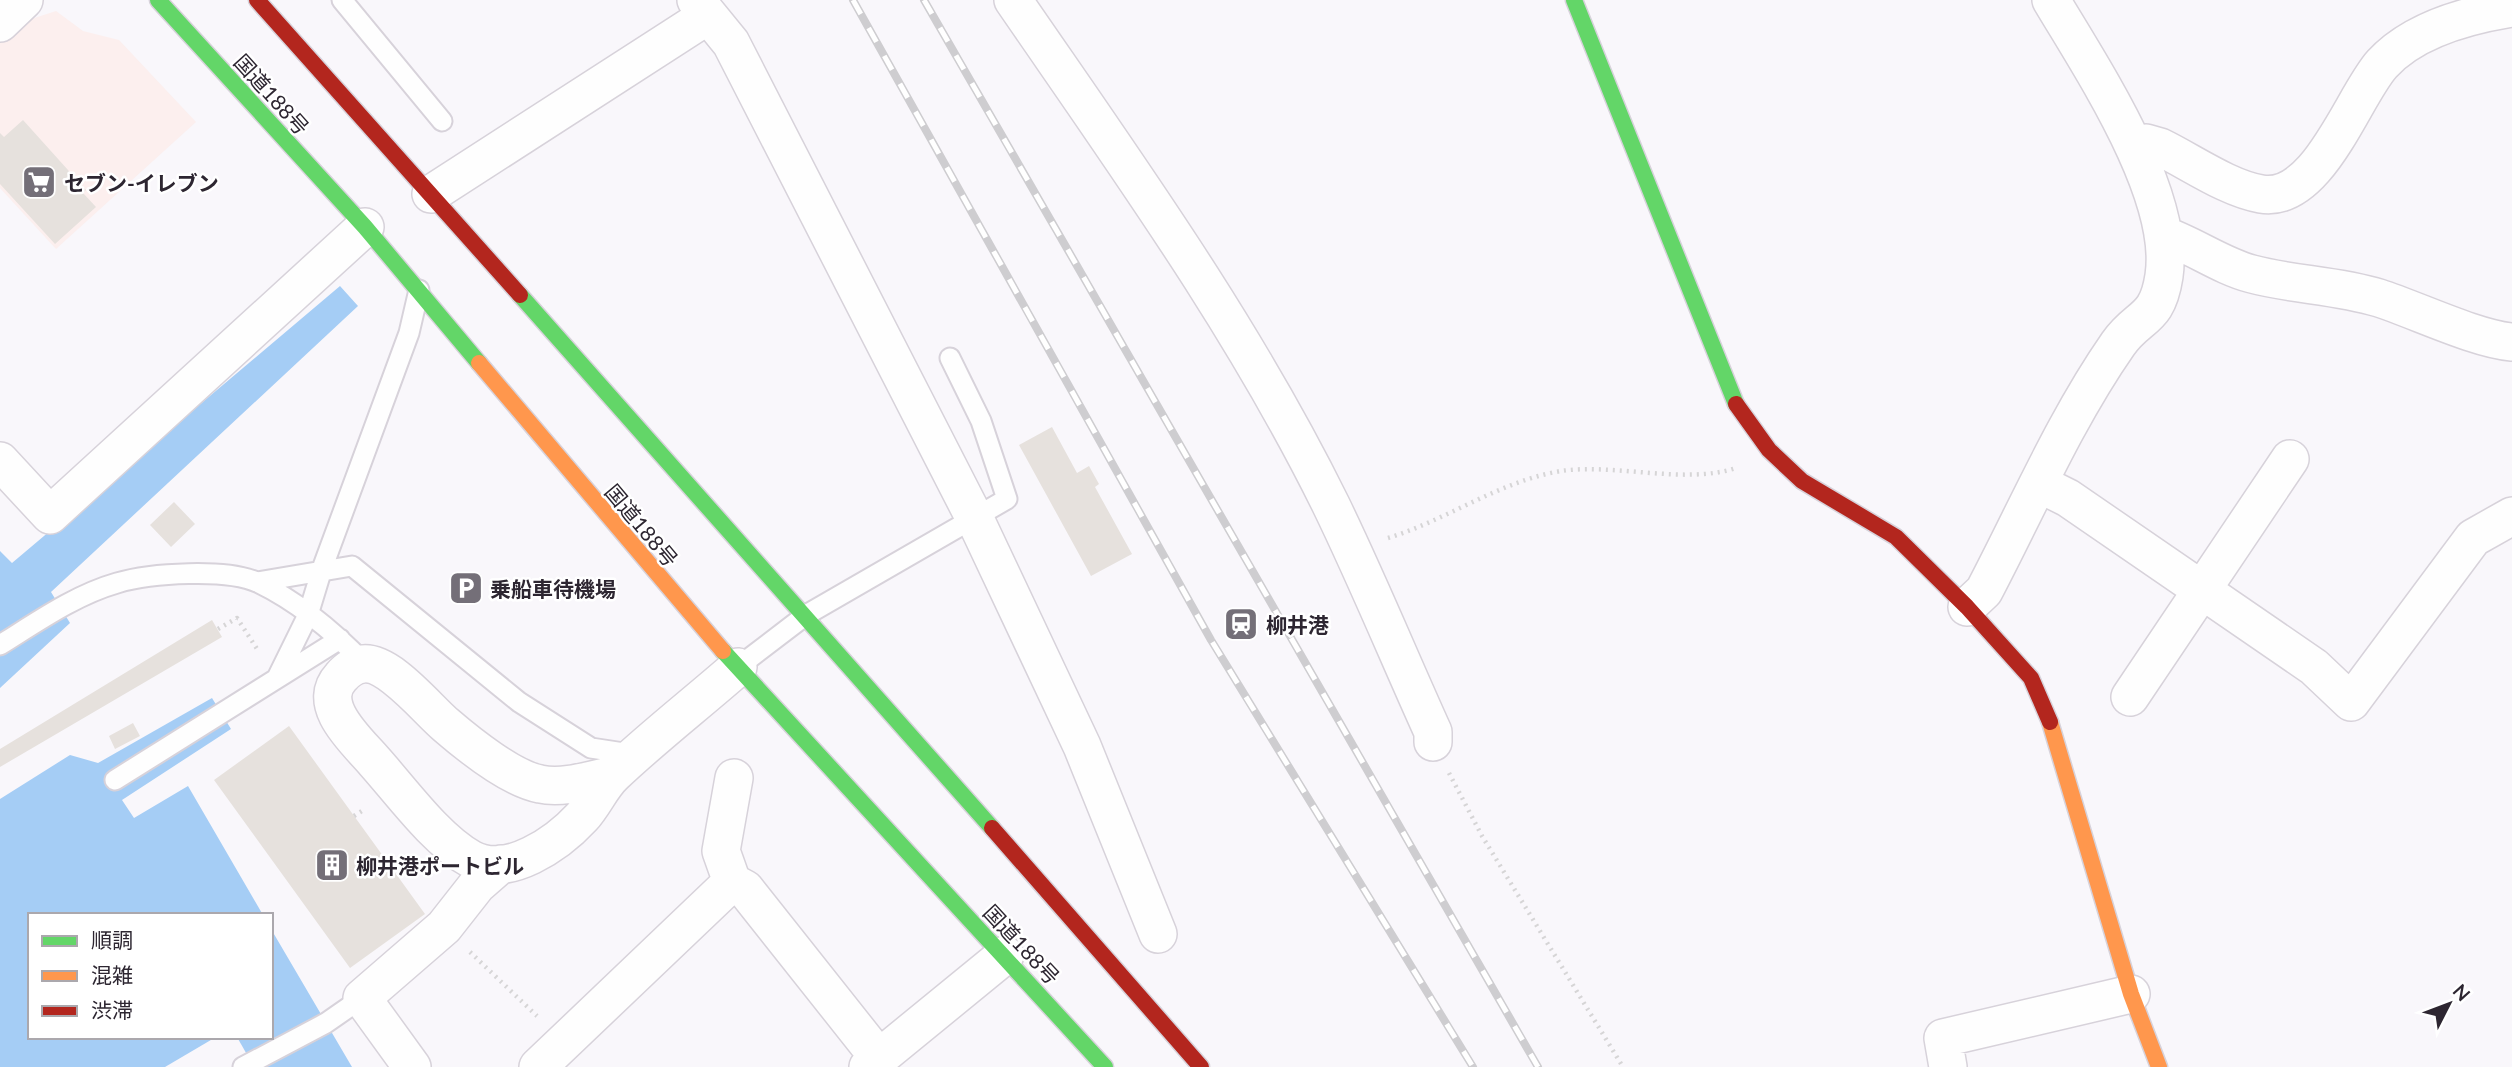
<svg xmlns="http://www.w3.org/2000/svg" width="2512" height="1067" font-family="Lato,'Noto Sans JP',sans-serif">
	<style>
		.commercial { fill: #fcefee }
		.water { fill: #a5cdf5 }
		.pier { fill: #f9f7fb }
		.building { fill: #e6e1dd }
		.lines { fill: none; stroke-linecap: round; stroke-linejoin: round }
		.lane-casing { stroke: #d7d2da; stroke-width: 23 }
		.street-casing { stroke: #d7d2da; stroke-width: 40 }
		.fast-casing { stroke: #d7d2da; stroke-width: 19 }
		.slow-casing { stroke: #d7d2da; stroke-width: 19 }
		.jam-casing { stroke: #d7d2da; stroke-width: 19 }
		.path { stroke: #d6d5d6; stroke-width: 4.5; stroke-dasharray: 2 5; stroke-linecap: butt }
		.lane { stroke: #fefefe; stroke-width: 19 }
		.street { stroke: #fefefe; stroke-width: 37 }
		.fast { stroke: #63d668; stroke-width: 16 }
		.slow { stroke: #ff974d; stroke-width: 16 }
		.jam { stroke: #b3261e; stroke-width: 16 }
		.rail-casing { stroke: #cecdd0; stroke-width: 8 }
		.rail { stroke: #fff; stroke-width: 5; stroke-dasharray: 16; stroke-linecap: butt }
		.labels { text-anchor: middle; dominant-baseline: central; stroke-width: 5; stroke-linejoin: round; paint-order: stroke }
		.street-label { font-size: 21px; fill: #2d2631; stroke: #fff }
		.poi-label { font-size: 21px; font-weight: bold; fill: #2d2631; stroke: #fff; text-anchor: start }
	</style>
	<rect width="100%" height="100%" fill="#f9f7fb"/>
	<path class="commercial" d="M56,11L83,31L119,40L196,122L56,249L0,188V43L25,21Z"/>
	<path class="water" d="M340,286L358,306L51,592L70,623L0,688V551L12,563Z
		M212,698L231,729L122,800L134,818L188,786L263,915H30V1037H271V929L352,1067H0V799L70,755L98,763Z"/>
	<path class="pier" d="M216,1037H237L254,1067H165Z"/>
	<path class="building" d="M23,120L86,190L83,193L96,207L55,244L0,184V133L4,137Z
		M1052,427L1077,473L1089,466L1099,484L1095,487L1132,554L1091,576L1019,445Z
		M174,502L195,524L171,547L150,525Z
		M212,620L222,637L0,767V749Z
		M133,723L140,736L115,749L109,736Z
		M289,726L425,914L350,968L214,780Z"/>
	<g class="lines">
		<g class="lane-casing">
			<path id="lane" d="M342,0L442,121
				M257,582L352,566L519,702L591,748L637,755
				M0,645C37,622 75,595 117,583C150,573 228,568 259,583C298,602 335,633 364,663
				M738,667L806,615L1007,499L981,421L950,358
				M277,678L308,615L322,569L409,333L419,290
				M115,780L340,639
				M243,1067L326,1023L362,998"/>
		</g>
		<g class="street-casing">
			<path id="street" d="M696,0L731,43L975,519L1082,746L1158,934
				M1013,0C1125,163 1243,326 1331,505C1367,579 1399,657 1433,732V742
				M0,23L24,0
				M2135,146L2146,143L2160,147C2191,162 2227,188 2261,194C2318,204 2353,96 2382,64C2413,30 2468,15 2512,8
				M431,194L707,16
				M2163,235C2193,245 2221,266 2252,274C2293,285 2337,285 2379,298C2416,310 2476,339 2512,342
				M0,461L50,515L365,227
				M2040,484L2068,498L2314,667L2351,702L2473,538L2512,516
				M1967,607L1984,591C2027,509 2065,420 2118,344C2139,314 2157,322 2164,276C2176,194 2092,69 2051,0
				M2130,697L2290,459
				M613,775C590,780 563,789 540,784C512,779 468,744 446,725C427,709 389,661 363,664C353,665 347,670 341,677C315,705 357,741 374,761C401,791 436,840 471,859C508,879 558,843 582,817C594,804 601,786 614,774C653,737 697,703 738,667
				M732,882L721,851L734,778
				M412,1067L362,998L444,927L477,885L501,864
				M538,1067L732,882L745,889L879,1058
				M868,1067L1005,955
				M1948,1067L1943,1038L2131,994"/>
		</g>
		<g class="fast-casing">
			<path id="fast" d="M158,0L365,227L479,363
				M1574,0L1736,404
				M520,295L992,828
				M723,651L1105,1067"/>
		</g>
		<g class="slow-casing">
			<path id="slow" d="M479,363L723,651
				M2050,722L2131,994L2159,1067"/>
		</g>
		<g class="jam-casing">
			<path id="jam" d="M257,0L520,295
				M1736,404L1769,450L1802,481L1896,537L1967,607L2031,678L2050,722
				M992,828L1201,1067"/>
		</g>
		<path class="path" d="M1388,538C1447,520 1500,481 1561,471C1615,463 1685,485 1736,468
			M218,629L237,618L259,652
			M1449,773L1482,836L1623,1067
			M354,816L365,809
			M470,952L537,1016"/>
		<use href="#lane" class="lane"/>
		<use href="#street" class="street"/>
		<use href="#fast" class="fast"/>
		<use href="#slow" class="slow"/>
		<use href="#jam" class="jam"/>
		<g class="rail-casing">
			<path id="rail" d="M853,0L1211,640L1473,1067
				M924,0L1538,1067"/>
		</g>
		<use href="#rail" class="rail"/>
	</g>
	<defs>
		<g id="supermarket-square" transform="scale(1.75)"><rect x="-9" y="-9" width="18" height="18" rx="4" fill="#746f78" stroke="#fff"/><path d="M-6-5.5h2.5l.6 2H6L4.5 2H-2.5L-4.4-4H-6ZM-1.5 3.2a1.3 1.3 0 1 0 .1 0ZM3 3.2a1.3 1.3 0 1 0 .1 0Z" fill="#fff"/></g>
		<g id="parking-square" transform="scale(1.75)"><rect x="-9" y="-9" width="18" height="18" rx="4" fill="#746f78" stroke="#fff"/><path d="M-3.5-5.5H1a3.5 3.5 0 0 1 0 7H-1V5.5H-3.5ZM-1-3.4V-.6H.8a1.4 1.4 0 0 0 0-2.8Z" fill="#fff"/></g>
		<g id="station-square" transform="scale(1.75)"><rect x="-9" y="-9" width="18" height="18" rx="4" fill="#746f78" stroke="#fff"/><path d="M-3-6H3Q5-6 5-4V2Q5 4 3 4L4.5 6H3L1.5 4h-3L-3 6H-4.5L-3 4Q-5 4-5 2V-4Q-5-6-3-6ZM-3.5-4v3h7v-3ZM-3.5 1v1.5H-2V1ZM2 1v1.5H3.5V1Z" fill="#fff"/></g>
		<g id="building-square" transform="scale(1.75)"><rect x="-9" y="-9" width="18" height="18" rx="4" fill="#746f78" stroke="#fff"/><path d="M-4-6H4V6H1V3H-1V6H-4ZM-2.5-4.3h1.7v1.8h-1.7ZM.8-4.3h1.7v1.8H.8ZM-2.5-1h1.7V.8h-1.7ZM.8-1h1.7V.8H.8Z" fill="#fff"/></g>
	</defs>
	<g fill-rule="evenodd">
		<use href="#supermarket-square" x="39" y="182"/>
		<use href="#parking-square" x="466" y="588"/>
		<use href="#station-square" x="1241" y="624"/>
		<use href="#building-square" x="332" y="865"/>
	</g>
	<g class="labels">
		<g class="street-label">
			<text transform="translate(272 94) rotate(48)">国道188号</text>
			<text transform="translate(642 525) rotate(50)">国道188号</text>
			<text transform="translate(1022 944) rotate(47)">国道188号</text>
		</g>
		<g class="poi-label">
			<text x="64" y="182">セブン-イレブン</text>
			<text x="490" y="588">乗船車待機場</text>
			<text x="1266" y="624">柳井港</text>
			<text x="356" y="865">柳井港ポートビル</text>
		</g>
	</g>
	<rect x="28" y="913" width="245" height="126" fill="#ffffff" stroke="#aba8ad" stroke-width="2"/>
	<rect x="42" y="936" width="35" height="10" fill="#63d668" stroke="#aba8ad" stroke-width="2"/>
	<text x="91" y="948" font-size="21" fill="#2d2631">順調</text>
	<rect x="42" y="971" width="35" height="10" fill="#ff974d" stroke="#aba8ad" stroke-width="2"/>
	<text x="91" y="983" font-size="21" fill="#2d2631">混雑</text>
	<rect x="42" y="1006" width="35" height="10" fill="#b3261e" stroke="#aba8ad" stroke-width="2"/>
	<text x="91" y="1018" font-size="21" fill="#2d2631">渋滞</text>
	<g transform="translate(2449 1004) rotate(48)" stroke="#ffffff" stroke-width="5" paint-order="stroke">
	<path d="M0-5L12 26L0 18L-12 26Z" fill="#2d2631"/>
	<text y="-10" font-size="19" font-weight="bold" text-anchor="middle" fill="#2d2631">N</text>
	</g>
</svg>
